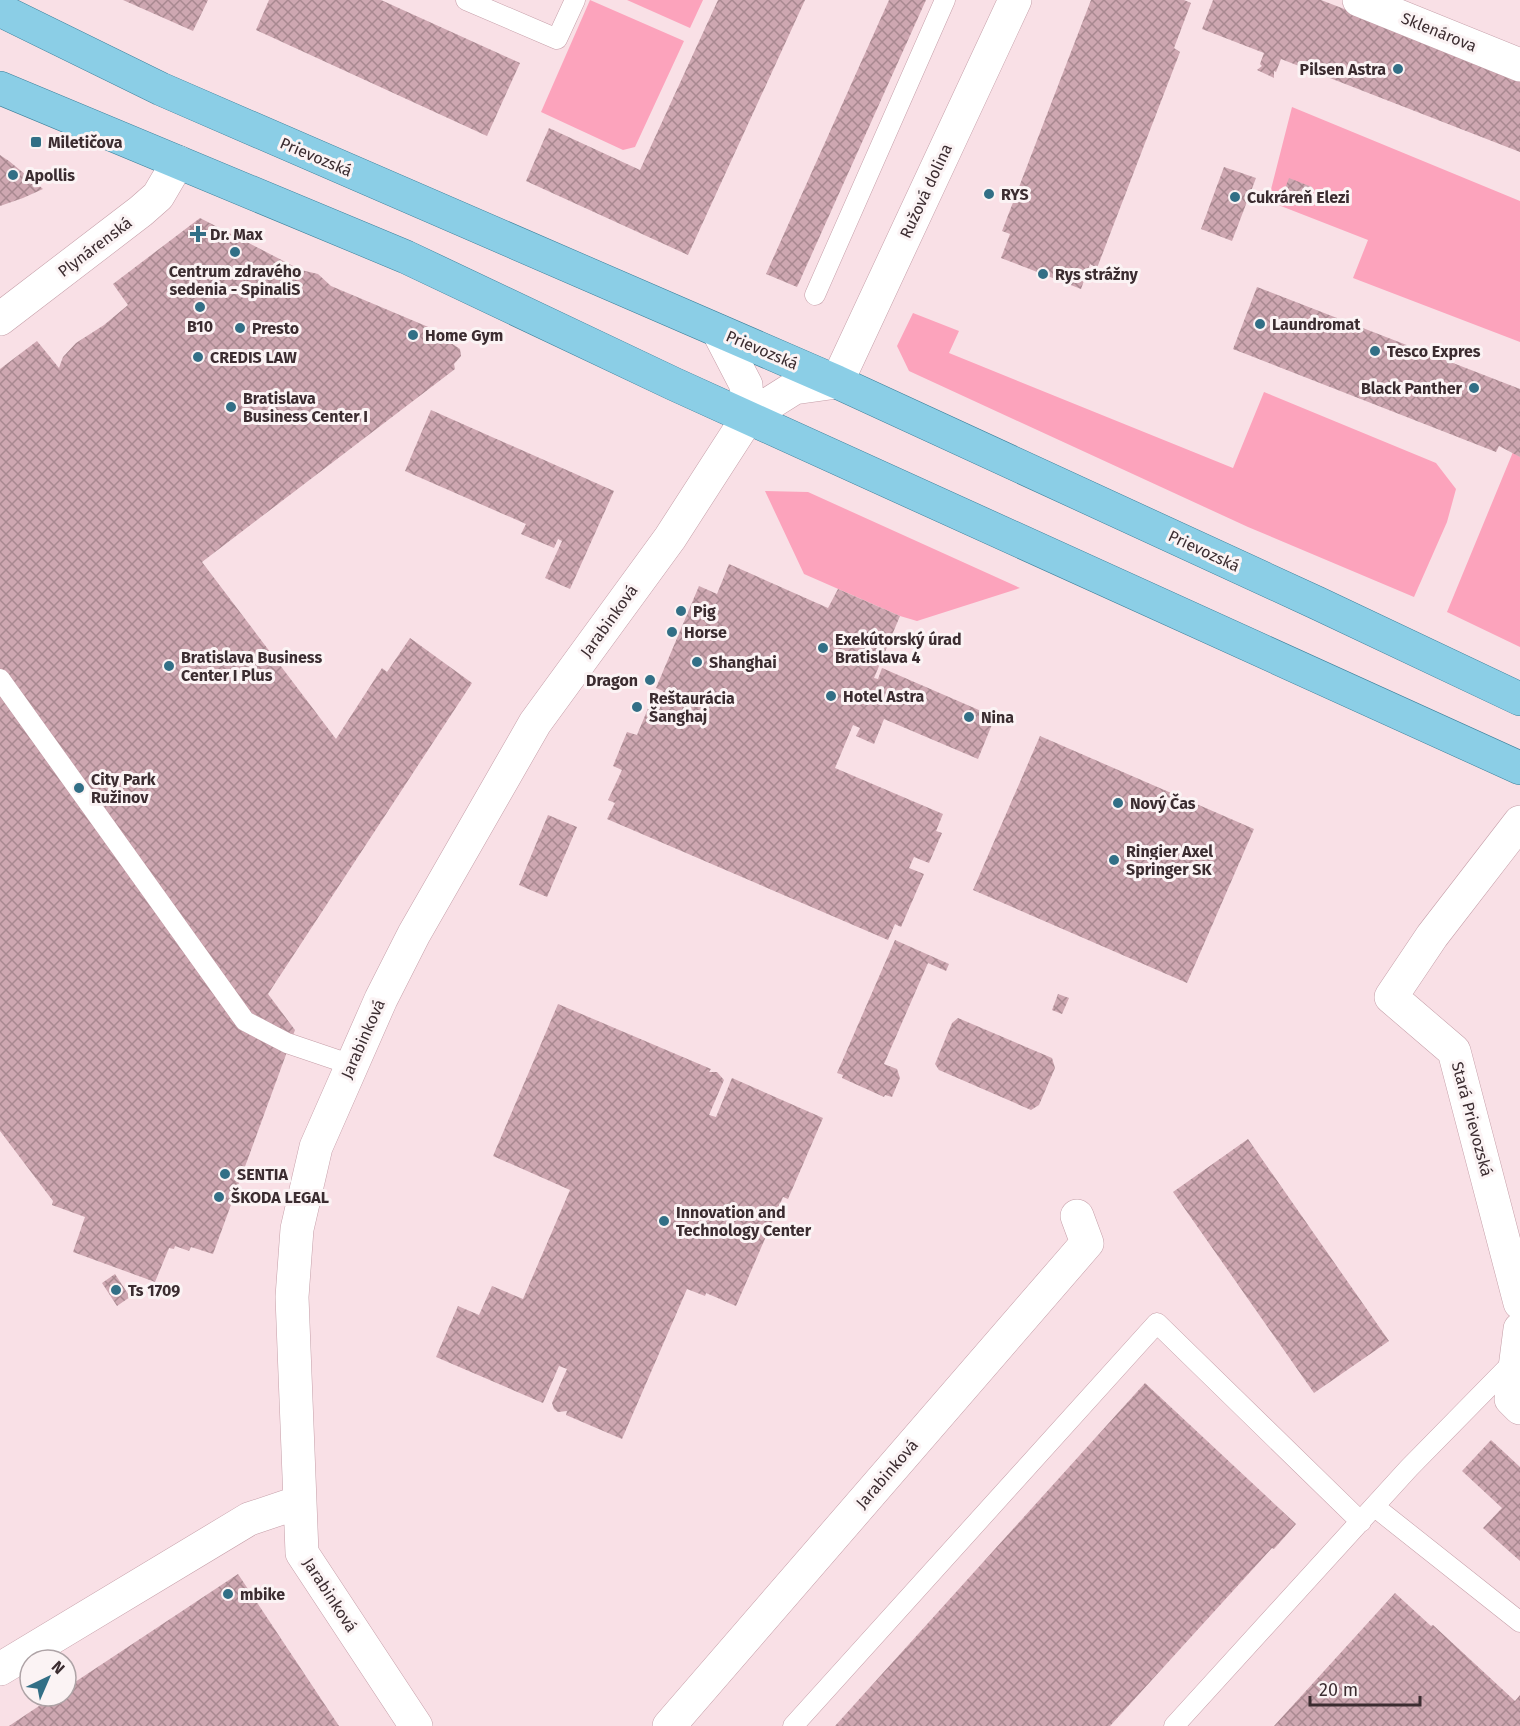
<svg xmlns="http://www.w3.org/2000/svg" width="1520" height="1726" font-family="'Fira Sans',sans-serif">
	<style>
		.green { fill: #fca3bc }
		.building { fill: url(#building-cross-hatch) }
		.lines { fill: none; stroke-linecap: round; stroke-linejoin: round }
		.lane-casing { stroke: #c59ea8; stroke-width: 21 }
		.street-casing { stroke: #c59ea8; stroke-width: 34 }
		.primary-casing { stroke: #3d809b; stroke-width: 34 }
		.lane { stroke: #fff; stroke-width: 20 }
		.street { stroke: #fff; stroke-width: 33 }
		.primary { stroke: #8bcee6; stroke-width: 33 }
		.poi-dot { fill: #326f86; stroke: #fbf3f4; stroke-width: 2 }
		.labels { text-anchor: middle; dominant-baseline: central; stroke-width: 6; stroke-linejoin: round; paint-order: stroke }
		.street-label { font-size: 16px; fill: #3b2c30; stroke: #fbf3f4 }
		.poi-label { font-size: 16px; font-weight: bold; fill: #3b2c30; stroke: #fbf3f4; text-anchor: start }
	</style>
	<defs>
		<pattern id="building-cross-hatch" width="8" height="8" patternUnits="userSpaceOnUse" patternTransform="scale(1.5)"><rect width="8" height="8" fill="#cea7b1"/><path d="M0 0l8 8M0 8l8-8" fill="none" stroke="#a88890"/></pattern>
	</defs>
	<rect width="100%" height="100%" fill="#f9e0e6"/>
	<path class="green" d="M590,0L684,41L635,147L623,150L541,112Z
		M627,0H703L690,28Z
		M1292,107L1520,201V342L1353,278L1368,240L1268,201Z
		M913,313L959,331L949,353L1233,468L1264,392L1436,463L1456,489L1447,522L1414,597L1248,527L909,371L897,346Z
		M1513,452L1520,457V647L1447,612Z
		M765,491L808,492L1020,588L917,621L900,616L804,574Z"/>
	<path class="building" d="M123,0H208L193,31Z
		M269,0H381L520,63L487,136L256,30Z
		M718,0H805L688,255L526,181L549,128L640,170Z
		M889,0H926L797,287L766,274Z
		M1091,0H1184L1191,3L1174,48L1180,52L1097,268L1090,264L1081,289L1001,258L1010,234L1002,231Z
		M1213,0H1321L1520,77V152L1281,59L1276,72L1274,71V78L1257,70L1262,66L1260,64L1264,53L1202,29Z
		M0,155L9,161L43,189L23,198L0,206Z
		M1224,167L1256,178L1232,241L1201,229Z
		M1289,178L1312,187L1305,205L1282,196Z
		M200,218L301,270L318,274L331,286L452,337L451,343L460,349L461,356L454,364L455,369L202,562L336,739L382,668L387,672L410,638L472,683L268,994L295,1030L213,1254L191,1247L189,1251L175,1246L174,1249L169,1248L155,1282L73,1252L85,1217L52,1205L53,1201L0,1131V369L37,341L59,368L63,357L76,343L104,325L128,305L113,284Z
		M1257,287L1520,389V457L1499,446L1496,452L1233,349Z
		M431,410L614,491L570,589L545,578L562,541L558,539L554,548L521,534L526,524L405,471Z
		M729,564L828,608L838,589L900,616L874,678L878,679L882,668L995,717L978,759L884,719L874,744L856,736L860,728L853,725L835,768L943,814L936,831L942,833L929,863L914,857L909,868L924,874L901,927L895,924L888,940L607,819L615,803L608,800L622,770L613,766L627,732L637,735L649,706L655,709L663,691L656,688L699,586L717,594Z
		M1040,736L1254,829L1187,983L973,890Z
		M548,815L577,827L547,897L519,885Z
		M895,940L949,964L946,971L928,963L884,1064L897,1069L900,1078L892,1097L885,1095L884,1097L842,1078L843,1075L837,1073Z
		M1058,994L1069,998L1062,1014L1052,1010Z
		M558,1004L711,1069L709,1072H717L724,1080L709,1115L716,1117L732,1078L823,1118L788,1199L783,1197L736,1306L706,1293L705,1296L687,1289L622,1439L566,1415L567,1411L558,1412L554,1409L552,1403L567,1369L559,1366L543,1403L436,1357L458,1306L479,1315L492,1286L523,1299L570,1190L493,1156Z
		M958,1018L1052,1058L1055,1068L1039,1105L1031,1110L939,1070L935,1064L952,1023Z
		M1248,1139L1389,1341L1314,1393L1173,1192Z
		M115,1274L130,1297L117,1306L102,1283Z
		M1145,1383L1296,1524L1274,1549L1272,1548L1110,1726H835Z
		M1491,1440L1520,1467V1561L1483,1528L1502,1508L1462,1471Z
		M238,1574L339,1726H9L54,1696H66V1688Z
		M1395,1593L1431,1626L1433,1625L1515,1701L1520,1695V1726H1274Z"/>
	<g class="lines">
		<g class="lane-casing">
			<path id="lane" d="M466,0L557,39L575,0
				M815,295L945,0
				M0,679L245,1021L287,1043L352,1065
				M1375,1507L1520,1622
				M793,1726L1157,1323L1361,1522
				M1174,1726L1409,1468L1516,1359"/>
		</g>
		<g class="street-casing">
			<path id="street" d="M1359,0L1520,65
				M0,319L141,211L158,196L178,162
				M718,331L746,385L748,417
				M1520,822L1432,936L1391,997L1454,1051L1520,1303
				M1520,1329L1511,1399L1520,1408
				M0,1669L249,1519L300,1502
				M416,1726L302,1553L292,1297L297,1229L316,1147L381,999L414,934L535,723L670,538L748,417L794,388L837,382L1015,0
				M669,1726L1087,1243L1077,1216"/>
		</g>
		<g class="primary-casing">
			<path id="primary" d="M0,10L161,89L837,382L1317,603L1520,699
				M0,88L406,257L674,384L1520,768"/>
		</g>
		<use href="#lane" class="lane"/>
		<use href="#street" class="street"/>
		<use href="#primary" class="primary"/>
	</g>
	<g class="poi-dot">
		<circle cx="1398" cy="69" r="6"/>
		<rect x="30" y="136" width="12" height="12" rx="3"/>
		<circle cx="13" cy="175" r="6"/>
		<circle cx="989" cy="194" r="6"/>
		<circle cx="1235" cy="197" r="6"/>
		<path d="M195 225h6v6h6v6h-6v6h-6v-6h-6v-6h6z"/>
		<circle cx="235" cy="252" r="6"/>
		<circle cx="1043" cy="274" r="6"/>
		<circle cx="200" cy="307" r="6"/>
		<circle cx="1260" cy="324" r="6"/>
		<circle cx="240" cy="328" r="6"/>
		<circle cx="413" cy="335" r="6"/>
		<circle cx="1375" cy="351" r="6"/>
		<circle cx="198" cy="357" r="6"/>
		<circle cx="1474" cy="388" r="6"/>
		<circle cx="231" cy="407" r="6"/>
		<circle cx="681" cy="611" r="6"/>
		<circle cx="672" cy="632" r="6"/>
		<circle cx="823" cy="648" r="6"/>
		<circle cx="697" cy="662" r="6"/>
		<circle cx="169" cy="666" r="6"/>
		<circle cx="650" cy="680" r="6"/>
		<circle cx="831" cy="696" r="6"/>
		<circle cx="637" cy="707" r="6"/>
		<circle cx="969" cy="717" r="6"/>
		<circle cx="79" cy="788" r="6"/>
		<circle cx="1118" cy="803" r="6"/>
		<circle cx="1114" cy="860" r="6"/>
		<circle cx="225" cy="1174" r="6"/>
		<circle cx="219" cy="1197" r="6"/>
		<circle cx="664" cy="1221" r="6"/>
		<circle cx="116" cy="1290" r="6"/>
		<circle cx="228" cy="1594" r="6"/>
	</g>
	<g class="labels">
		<g class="street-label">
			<text transform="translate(1439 32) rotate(22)">Sklenárova</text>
			<text transform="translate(316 157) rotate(23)">Prievozská</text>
			<text transform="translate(926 191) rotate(-65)">Ružová dolina</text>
			<text transform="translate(95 247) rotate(-37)">Plynárenská</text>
			<text transform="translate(762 350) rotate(23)">Prievozská</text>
			<text transform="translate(1204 551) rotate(25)">Prievozská</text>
			<text transform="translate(609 621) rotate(-54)">Jarabinková</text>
			<text transform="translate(363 1039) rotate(-66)">Jarabinková</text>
			<text transform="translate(1472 1119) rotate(75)">Stará Prievozská</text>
			<text transform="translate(887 1474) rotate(-49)">Jarabinková</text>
			<text transform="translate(330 1595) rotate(57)">Jarabinková</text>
		</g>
		<g class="poi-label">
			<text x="1386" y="69" text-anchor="end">Pilsen Astra</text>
			<text x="48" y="142">Miletičova</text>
			<text x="25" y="175">Apollis</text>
			<text x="1001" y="194">RYS</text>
			<text x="1247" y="197">Cukráreň Elezi</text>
			<text x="210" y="234">Dr. Max</text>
			<text x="235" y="271" text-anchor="middle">Centrum zdravého<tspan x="235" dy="18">sedenia - SpinaliS</tspan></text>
			<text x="1055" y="274">Rys strážny</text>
			<text x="1272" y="324">Laundromat</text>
			<text x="200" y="326" text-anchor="middle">B10</text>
			<text x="252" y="328">Presto</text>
			<text x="425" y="335">Home Gym</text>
			<text x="1387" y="351">Tesco Expres</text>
			<text x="210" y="357">CREDIS LAW</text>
			<text x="1462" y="388" text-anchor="end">Black Panther</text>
			<text x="243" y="398">Bratislava<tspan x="243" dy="18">Business Center I</tspan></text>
			<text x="693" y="611">Pig</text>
			<text x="684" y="632">Horse</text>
			<text x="835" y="639">Exekútorský úrad<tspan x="835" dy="18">Bratislava 4</tspan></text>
			<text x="181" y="657">Bratislava Business<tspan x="181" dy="18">Center I Plus</tspan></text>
			<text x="709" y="662">Shanghai</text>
			<text x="638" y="680" text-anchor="end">Dragon</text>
			<text x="843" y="696">Hotel Astra</text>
			<text x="649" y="698">Reštaurácia<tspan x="649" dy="18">Šanghaj</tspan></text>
			<text x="981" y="717">Nina</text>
			<text x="91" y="779">City Park<tspan x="91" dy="18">Ružinov</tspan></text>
			<text x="1130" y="803">Nový Čas</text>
			<text x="1126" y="851">Ringier Axel<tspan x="1126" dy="18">Springer SK</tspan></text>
			<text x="237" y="1174">SENTIA</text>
			<text x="231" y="1197">ŠKODA LEGAL</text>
			<text x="676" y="1212">Innovation and<tspan x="676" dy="18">Technology Center</tspan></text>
			<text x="128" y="1290">Ts 1709</text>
			<text x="240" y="1594">mbike</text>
		</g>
	</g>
	<g transform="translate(48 1678) rotate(44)"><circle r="28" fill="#fbf3f4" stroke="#aea3a6" stroke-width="1.5"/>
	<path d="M0-4.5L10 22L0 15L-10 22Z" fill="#326f86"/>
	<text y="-9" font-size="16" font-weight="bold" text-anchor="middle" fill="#3b2c30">N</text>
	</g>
	<path d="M1310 1696v9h110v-9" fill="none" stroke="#3b2c30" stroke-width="3"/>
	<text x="1319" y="1696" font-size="18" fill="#3b2c30" stroke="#fbf3f4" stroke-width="4.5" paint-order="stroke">20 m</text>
</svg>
